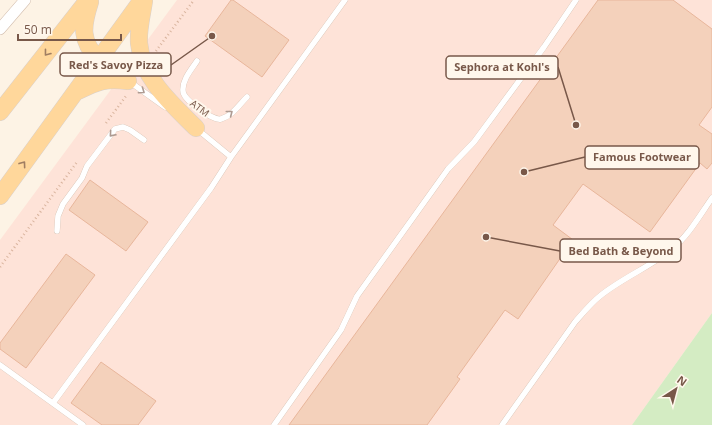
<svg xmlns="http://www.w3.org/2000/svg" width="712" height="425" font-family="'Open Sans',sans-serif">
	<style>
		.commercial { fill: #fee3d8 }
		.green { fill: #d4ecc3 }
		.building { fill: #f4d1bb; stroke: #e8b69b }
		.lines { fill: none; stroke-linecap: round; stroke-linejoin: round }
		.service-casing { stroke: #d2bdad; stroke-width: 6 }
		.minor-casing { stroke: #d2bdad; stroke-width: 12 }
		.primary-casing { stroke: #d9d0cc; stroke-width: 18 }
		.path { stroke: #d9b49e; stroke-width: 2.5; stroke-dasharray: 1 3; stroke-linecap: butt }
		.service { stroke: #fff; stroke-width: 5.5 }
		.minor { stroke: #fff; stroke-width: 11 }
		.primary { stroke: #ffd79b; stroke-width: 17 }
		.oneway { stroke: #a07e62 }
		.oneway2 { stroke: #ae9b92 }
		.labels { text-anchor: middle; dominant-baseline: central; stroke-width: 4; stroke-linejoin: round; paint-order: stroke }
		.street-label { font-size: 10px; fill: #785849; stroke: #fff7ec }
		.leader { fill: none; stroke: #785849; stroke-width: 1.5 }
		.callout-dot { fill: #785849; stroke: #fff7ec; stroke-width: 1.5 }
		.callout { fill: #fff7ec; stroke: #785849; stroke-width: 1.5 }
		.callout-label { font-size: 11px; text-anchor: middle; font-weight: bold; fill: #785849 }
	</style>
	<rect width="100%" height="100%" fill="#fdf3e5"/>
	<path class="commercial" d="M177,0H712V313L632,425H0V240Z"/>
	<path class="green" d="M712,313V425H632Z"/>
	<path class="building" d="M231,0H233L289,40L262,77L205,36Z
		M598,0H673L712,29V107L699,125L712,134V163L707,169L700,163L650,232L583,184L553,225L584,248L577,258L566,250L518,319L505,310L457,377L460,379L427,425H289Z
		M90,180L148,222L126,251L69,210Z
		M66,254L95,275L26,368L0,349V343Z
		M101,362L156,401L138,425H102L71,403Z"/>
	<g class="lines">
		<g class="service-casing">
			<path id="service" d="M197,61C191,70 182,80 183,91C183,100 213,121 221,119C232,116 239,105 247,97
				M100,62L119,75
				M130,82L165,107
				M197,129L231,157
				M57,231L58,216L63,204L82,178L87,166L115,129L123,127L130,130L144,140
				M0,365L83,425
				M53,403L211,188L231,157L345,0
				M274,425L341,330L357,296L448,169L474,142L544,47L576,0
				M502,425L575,322C583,313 591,303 600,296C622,278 650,267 672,249C689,235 700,215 712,198"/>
		</g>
		<g class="minor-casing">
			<path id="minor" d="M0,29L25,0"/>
		</g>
		<g class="primary-casing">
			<path id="primary" d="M144,1C142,15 138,29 139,43C142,79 173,105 196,128
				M90,2C82,27 80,40 99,61
				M78,91C98,81 106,78 128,81
				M0,112L88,0
				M0,196L142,0"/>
		</g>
		<path class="path" d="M156,51L194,0
			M106,123L126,96
			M0,267L77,162"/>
		<use href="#service" class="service"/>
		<use href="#minor" class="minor"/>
		<use href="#primary" class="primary"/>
	</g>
	<defs><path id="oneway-chevron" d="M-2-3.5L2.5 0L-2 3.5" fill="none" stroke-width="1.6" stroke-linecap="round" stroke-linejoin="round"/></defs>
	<g class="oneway">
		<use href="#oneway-chevron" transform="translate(47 53) rotate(128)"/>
		<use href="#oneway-chevron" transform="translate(23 164) rotate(-54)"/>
	</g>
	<g class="oneway2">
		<use href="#oneway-chevron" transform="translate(142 91) rotate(35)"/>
		<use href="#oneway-chevron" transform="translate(230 113) rotate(-38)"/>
		<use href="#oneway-chevron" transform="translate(112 134) rotate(131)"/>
	</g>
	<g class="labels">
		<g class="street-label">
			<text transform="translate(200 108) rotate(36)">ATM</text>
		</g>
	</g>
	<path class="leader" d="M212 36L171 65M576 125L558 67M524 172L585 157M486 237L560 251"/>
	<g class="callout-dot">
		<circle cx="212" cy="36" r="4"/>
		<circle cx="576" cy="125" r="4"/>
		<circle cx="524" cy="172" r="4"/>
		<circle cx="486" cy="237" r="4"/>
	</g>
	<g class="callout">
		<rect x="60" y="53" width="111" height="23" rx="4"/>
		<rect x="446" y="56" width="112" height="23" rx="4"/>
		<rect x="585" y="146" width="114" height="23" rx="4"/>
		<rect x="560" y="239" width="121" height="23" rx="4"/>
	</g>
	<g class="callout-label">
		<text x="116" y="69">Red's Savoy Pizza</text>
		<text x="502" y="71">Sephora at Kohl's</text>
		<text x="642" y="161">Famous Footwear</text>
		<text x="621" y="255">Bed Bath &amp; Beyond</text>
	</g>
	<g transform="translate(676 389) rotate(36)" stroke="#fff7ec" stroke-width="3" paint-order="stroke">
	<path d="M0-3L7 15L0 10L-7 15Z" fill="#785849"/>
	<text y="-6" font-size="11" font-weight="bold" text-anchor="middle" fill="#785849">N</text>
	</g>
	<path d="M18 34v6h103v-6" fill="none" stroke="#785849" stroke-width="2"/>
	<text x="24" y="34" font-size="12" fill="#785849" stroke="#fff7ec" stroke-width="3" paint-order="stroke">50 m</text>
</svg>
